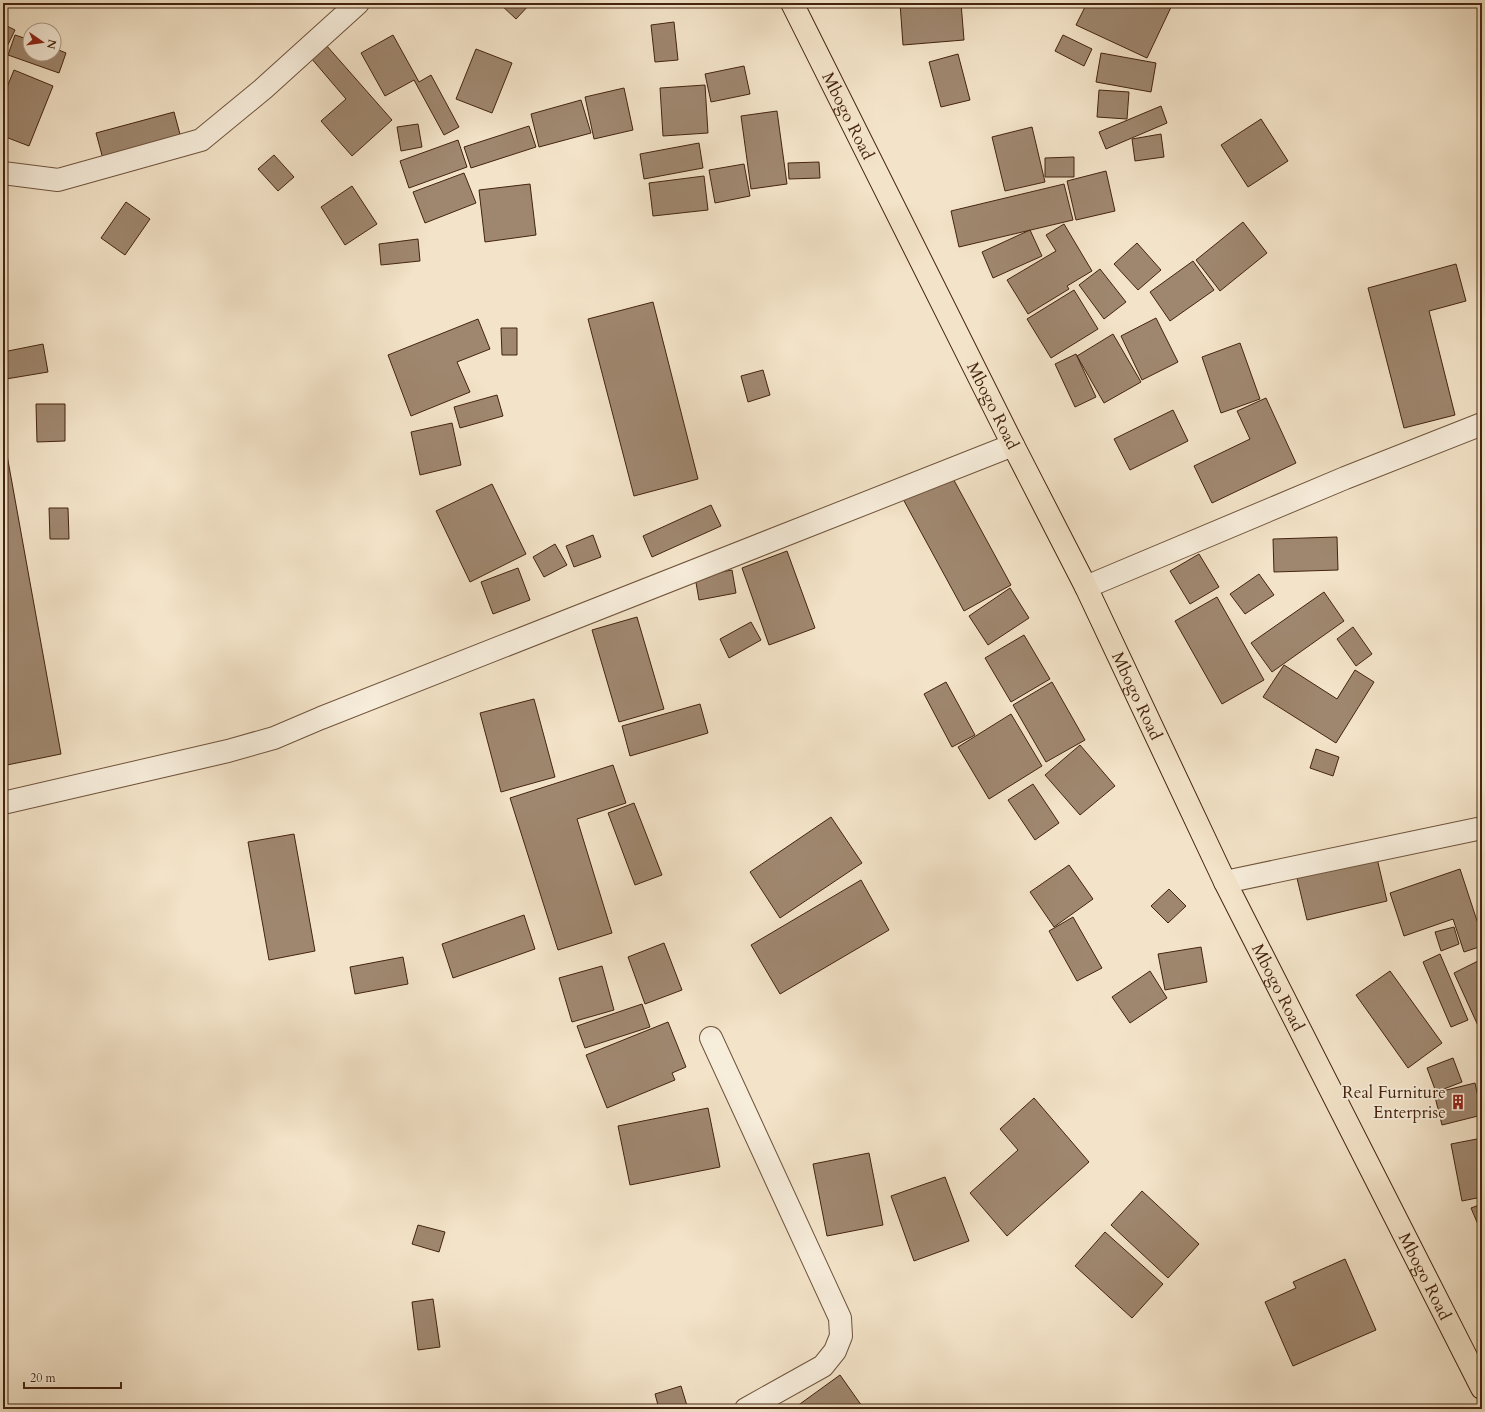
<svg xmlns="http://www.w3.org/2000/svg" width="1485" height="1412" font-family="Cardo,serif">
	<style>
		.building { fill: #9f876f; stroke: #44240e }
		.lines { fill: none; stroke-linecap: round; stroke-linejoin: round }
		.minor-casing { stroke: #70543c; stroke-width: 24 }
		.major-casing { stroke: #44240e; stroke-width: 24 }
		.minor { stroke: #f7eddb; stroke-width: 22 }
		.major { stroke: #f3e3c8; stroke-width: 22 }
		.labels { text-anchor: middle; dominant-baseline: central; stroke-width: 3.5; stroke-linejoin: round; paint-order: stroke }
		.street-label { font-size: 17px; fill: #44240e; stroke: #f7eddb }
		.poi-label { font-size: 17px; fill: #44240e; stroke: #f7eddb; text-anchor: end }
	</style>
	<rect width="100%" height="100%" fill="#f3e3c8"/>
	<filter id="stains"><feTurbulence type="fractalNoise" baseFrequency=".005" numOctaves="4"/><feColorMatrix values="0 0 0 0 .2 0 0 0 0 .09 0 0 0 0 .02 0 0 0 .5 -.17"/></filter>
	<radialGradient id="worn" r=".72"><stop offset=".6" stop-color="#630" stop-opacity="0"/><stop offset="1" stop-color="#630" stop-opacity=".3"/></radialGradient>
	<path class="building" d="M499,3H531L516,19Z
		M900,3H961L964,40L903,45Z
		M1087,3H1173L1147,58L1076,25Z
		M674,22L678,60L655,62L651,25Z
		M3,24L15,30L3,55Z
		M15,35L30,40V54H54V48L66,53L59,73L8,55Z
		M393,35L419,82L431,75L459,127L444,135L414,80L385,96L361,53Z
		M1063,35L1092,49L1084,66L1055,51Z
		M326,45L392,120L352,156L321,121L346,99L311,58Z
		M476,49L512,63L492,113L456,99Z
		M1101,53L1156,63L1151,92L1096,82Z
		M958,54L970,100L941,107L929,62Z
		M744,66L750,94L711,102L705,74Z
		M14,70L53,86L29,146L3,136V97Z
		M705,85L708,133L663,136L660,88Z
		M624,88L633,130L594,139L585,97Z
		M1099,90L1129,92L1127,119L1097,117Z
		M581,100L591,133L539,147L531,114Z
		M1161,106L1167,123L1106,149L1099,132Z
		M777,111L787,184L751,189L741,116Z
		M174,112L181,138L103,159L96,133Z
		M1261,119L1288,161L1248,187L1221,145Z
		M418,124L422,147L401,151L397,127Z
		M529,126L536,147L471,168L464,147Z
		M1032,127L1045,182L1005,191L992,137Z
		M1161,134L1164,157L1135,161L1132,139Z
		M458,140L467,167L409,188L400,161Z
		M699,143L703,168L644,179L640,154Z
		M274,155L294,177L278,191L258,169Z
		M1074,157V177H1045V158Z
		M819,162L820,178L789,179L788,163Z
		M744,164L750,196L715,203L709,170Z
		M1106,171L1115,211L1076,220L1067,181Z
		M464,173L476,203L425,223L413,192Z
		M704,176L708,210L653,216L649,183Z
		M530,184L536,235L485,242L479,190Z
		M1064,184L1073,220L959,247L951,211Z
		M352,186L377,224L345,245L321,207Z
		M126,202L150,219L125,255L101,238Z
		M1243,222L1267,253L1220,291L1196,260Z
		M1064,224L1092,271L1067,286L1069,289L1028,314L1007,280L1056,251L1046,235Z
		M1030,230L1042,256L993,278L982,252Z
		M418,239L420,261L381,265L379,244Z
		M1137,243L1161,270L1138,290L1114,264Z
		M1193,261L1214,290L1170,321L1150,292Z
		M1456,264L1466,301L1429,311L1455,415L1404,428L1368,288Z
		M1100,269L1126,302L1104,319L1079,285Z
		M1074,290L1098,329L1051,358L1027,319Z
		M653,302L698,479L634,496L588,319Z
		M1156,318L1178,362L1142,380L1121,336Z
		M478,319L490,349L457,362L470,392L411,416L388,355Z
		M501,328H517V355H502Z
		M1113,334L1141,382L1104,403L1077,356Z
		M1240,343L1260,399L1221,413L1202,357Z
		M43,344L48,372L6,379L3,362V352Z
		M1076,354L1096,397L1075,407L1055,364Z
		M763,370L770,395L748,402L741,376Z
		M497,395L503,416L460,428L454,407Z
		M1266,398L1296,463L1212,503L1194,466L1250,439L1237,411Z
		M36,404H65V441L37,442Z
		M1173,410L1188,441L1130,470L1114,439Z
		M452,423L461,465L420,475L411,432Z
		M3,444H5L61,754L7,765L3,744Z
		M950,473L1011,585L964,611L903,499Z
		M492,484L526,554L470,582L436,511Z
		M711,505L721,526L652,557L643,536Z
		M49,508H68L69,539H50Z
		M593,535L601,557L574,567L566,546Z
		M1337,537L1338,570L1274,572L1273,539Z
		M555,544L567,565L544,577L533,557Z
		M787,551L815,628L769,645L742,568Z
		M1199,554L1219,587L1190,604L1170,571Z
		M518,568L530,600L493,614L481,582Z
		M732,570L736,593L699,600L695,577Z
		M1259,574L1274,595L1245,614L1230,594Z
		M1010,588L1029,618L988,645L969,616Z
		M1324,592L1344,621L1272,672L1251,643Z
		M1217,597L1264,680L1222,704L1175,621Z
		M637,617L664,709L619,722L592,630Z
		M751,622L761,640L729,658L720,639Z
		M1353,627L1372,654L1356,666L1337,639Z
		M1024,635L1050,679L1011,702L985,658Z
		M1284,665L1337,699L1355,670L1374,682L1336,743L1263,697Z
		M946,682L975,735L952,747L924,694Z
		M1052,682L1085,740L1046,762L1013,705Z
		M534,699L555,777L501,792L480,713Z
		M700,704L708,733L630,756L622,726Z
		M1011,714L1042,766L989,799L958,747Z
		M1080,745L1115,786L1080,815L1045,775Z
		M1316,749L1339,757L1333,776L1310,768Z
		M613,765L626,803L577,819L612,933L558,950L510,798Z
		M1033,784L1059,823L1035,840L1008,800Z
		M634,803L662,875L635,885L608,813Z
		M831,817L862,863L780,918L750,872Z
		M294,834L315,951L269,960L248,842Z
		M1376,854L1387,901L1307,920L1296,874Z
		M1069,865L1093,899L1054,927L1030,892Z
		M1460,869L1482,936V946L1464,952L1453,919L1404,936L1390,893Z
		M861,880L889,930L780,994L751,945Z
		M1169,889L1186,906L1168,923L1151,906Z
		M524,915L535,949L453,978L442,944Z
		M1073,917L1102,968L1077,981L1049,931Z
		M1454,927L1459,944L1441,951L1435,932Z
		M664,943L682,990L645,1004L628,957Z
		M1201,947L1207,982L1165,990L1158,954Z
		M1440,954L1468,1020L1451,1027L1423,962Z
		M403,957L408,984L355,994L350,967Z
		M1482,959V1029L1480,1030L1454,973Z
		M602,966L614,1010L572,1022L559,978Z
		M1150,971L1167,998L1130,1023L1112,997Z
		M1390,971L1442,1043L1408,1068L1356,995Z
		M642,1004L650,1027L585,1048L577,1026Z
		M668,1022L686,1067L672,1073L675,1080L607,1108L586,1055Z
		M1453,1058L1462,1082L1436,1092L1427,1068Z
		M1475,1083L1482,1115L1442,1125L1434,1093Z
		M1034,1098L1089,1162L1007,1236L970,1193L1018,1150L1000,1129Z
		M708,1108L720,1167L630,1185L618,1126Z
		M1482,1138V1197L1462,1201L1451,1144Z
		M869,1153L883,1225L827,1236L813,1164Z
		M945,1177L969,1241L914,1261L891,1196Z
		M1142,1191L1199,1244L1168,1278L1111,1225Z
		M1482,1204V1234L1471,1208Z
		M418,1225L445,1232L439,1252L412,1244Z
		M1105,1232L1163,1284L1132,1318L1075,1266Z
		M1345,1259L1376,1330L1293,1366L1265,1302L1296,1288L1293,1282Z
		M433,1299L440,1347L418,1350L412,1302Z
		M840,1375L864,1409H793Z
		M681,1386L688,1409H659L655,1394Z"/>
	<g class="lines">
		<g class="minor-casing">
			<path id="minor" d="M3,173L58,180L201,140L263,89L358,3
				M1086,587L1345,478L1482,424
				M3,803L228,751L274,738L321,718L1013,445
				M1225,882L1482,828
				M711,1038L840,1318L841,1336L835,1351L823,1366L746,1409"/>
		</g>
		<g class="major-casing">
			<g id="major">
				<path id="s1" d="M792,3L1013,445L1086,587L1225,882L1482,1388"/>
			</g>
		</g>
		<use href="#minor" class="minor"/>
		<use href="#major" class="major"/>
	</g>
	<defs>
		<g id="building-bare" transform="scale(1.2)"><path d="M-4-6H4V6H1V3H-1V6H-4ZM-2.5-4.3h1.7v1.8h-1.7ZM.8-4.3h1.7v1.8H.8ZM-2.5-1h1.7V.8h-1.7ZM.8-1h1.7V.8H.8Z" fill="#8f2418" stroke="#f7eddb" stroke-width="2.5" paint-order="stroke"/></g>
	</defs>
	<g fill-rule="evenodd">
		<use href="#building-bare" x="1458" y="1102"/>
	</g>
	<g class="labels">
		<g class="street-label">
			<text stroke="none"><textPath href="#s1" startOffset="126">Mbogo Road</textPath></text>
			<text stroke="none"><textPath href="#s1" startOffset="450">Mbogo Road</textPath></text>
			<text stroke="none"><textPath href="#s1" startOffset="774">Mbogo Road</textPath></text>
			<text stroke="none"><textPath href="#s1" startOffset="1098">Mbogo Road</textPath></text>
			<text stroke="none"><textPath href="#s1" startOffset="1422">Mbogo Road</textPath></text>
		</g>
		<g class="poi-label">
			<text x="1446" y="1092">Real Furniture<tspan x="1446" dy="20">Enterprise</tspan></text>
		</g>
	</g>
	<rect width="1485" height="1412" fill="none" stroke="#f3e3c8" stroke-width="16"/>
	<rect x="4" y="4" width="1477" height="1404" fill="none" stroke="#44240e" stroke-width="2"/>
	<rect x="8" y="8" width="1469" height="1396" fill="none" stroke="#44240e"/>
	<g transform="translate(42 42) rotate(103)"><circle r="19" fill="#f7eddb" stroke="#af9d89"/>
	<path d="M0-3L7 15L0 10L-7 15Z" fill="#8f2418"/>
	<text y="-6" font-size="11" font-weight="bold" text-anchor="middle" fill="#44240e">N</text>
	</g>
	<path d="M24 1382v6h97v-6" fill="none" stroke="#44240e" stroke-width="2"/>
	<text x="30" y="1382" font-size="12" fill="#44240e" stroke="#f7eddb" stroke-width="3" paint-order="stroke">20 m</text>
	<rect width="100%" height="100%" filter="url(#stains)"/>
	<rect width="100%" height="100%" fill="url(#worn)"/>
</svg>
